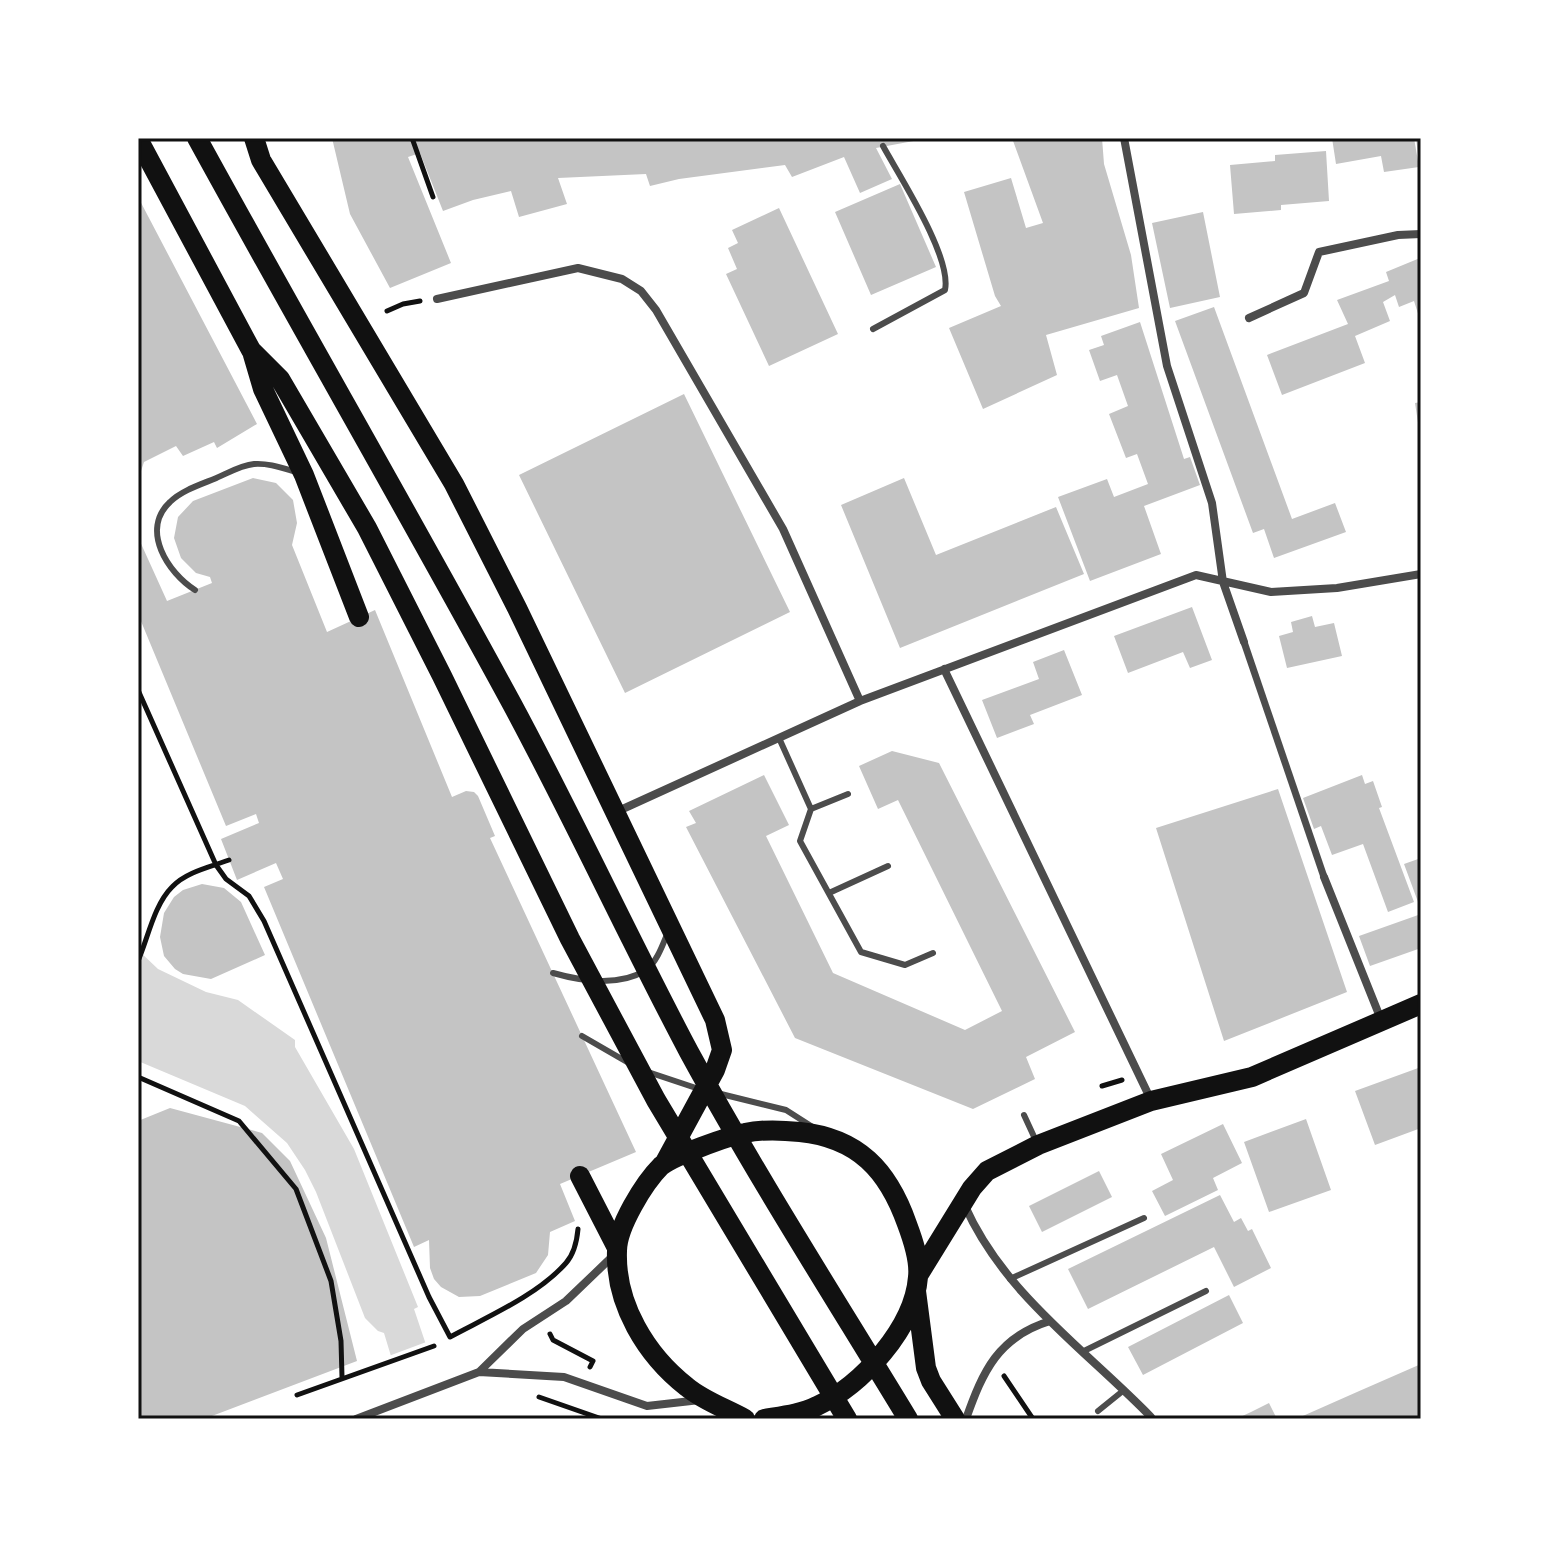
<svg xmlns="http://www.w3.org/2000/svg" width="1559" height="1557" font-family="Manrope,sans-serif">
	<style>
		.water { fill: #d9d9d9 }
		.pier { fill: #fff }
		.building { fill: #c4c4c4 }
		.lines { fill: none; stroke-linecap: round; stroke-linejoin: round }
		.path { stroke: #111; stroke-width: 5 }
		.service { stroke: #4c4c4c; stroke-width: 6 }
		.pedestrian { stroke: #4c4c4c; stroke-width: 7 }
		.minor { stroke: #4c4c4c; stroke-width: 8 }
		.primary { stroke: #111; stroke-width: 20 }
		.neatline { fill: none; stroke: #111; stroke-width: 3 }
	</style>
	<rect width="100%" height="100%" fill="#fff"/>
	<path class="water" d="M138,950L158,969L206,992L238,1000L295,1040V1047L354,1149L418,1307L414,1309L451,1419H410L384,1333L378,1331L365,1318L316,1192L305,1170L287,1143L245,1106L138,1061Z"/>
	<path class="pier" d="M429,1341L455,1419H405L386,1357Z"/>
	<path class="building" d="M332,138H919V140L876,148L892,179L860,193L844,157L792,177L785,165L679,179L650,186L646,174L558,178L567,204L519,217L511,191L473,200L443,211L420,153L408,157L451,263L390,288L350,214Z
		M1012,138H1102L1104,164L1131,255L1139,308L1046,335L1057,375L983,409L949,328L1001,306L995,296L964,192L1011,178L1026,228L1043,223Z
		M1332,138H1414L1419,167L1384,172L1381,156L1336,164Z
		M1416,138H1421V162H1419Z
		M1326,151L1329,201L1281,205V210L1234,214L1230,165L1275,161V155Z
		M900,184L936,267L871,295L835,212Z
		M138,197L257,424L217,448L214,442L183,456L176,446L144,462L138,480Z
		M779,208L838,334L769,366L726,274L737,269L728,248L738,243L732,230Z
		M1203,212L1220,297L1170,308L1152,223Z
		M1420,258L1421,323L1414,301L1399,307L1395,295L1383,302L1390,321L1355,336L1365,363L1282,395L1267,355L1348,324L1337,300L1389,281L1386,272Z
		M1214,307L1292,519L1335,503L1346,532L1274,558L1264,529L1253,533L1175,321Z
		M1140,322L1184,459L1190,457L1200,485L1144,506L1161,554L1090,581L1058,497L1107,479L1114,497L1148,484L1137,454L1126,458L1109,414L1128,406L1117,375L1100,381L1089,350L1104,345L1101,336Z
		M684,394L790,612L625,693L519,475Z
		M1421,402V428L1419,429L1415,403Z
		M253,478L276,483L293,500L297,523L292,545L327,632L375,610L452,797L466,791L474,792L478,796L495,836L490,838L636,1152L560,1184L575,1221L550,1232L548,1255L536,1273L480,1296L459,1297L441,1287L434,1279L430,1268L429,1240L414,1247L264,887L283,879L276,863L237,880L221,839L259,823L256,814L226,826L138,614V537L167,601L212,583L210,577L196,573L181,558L174,538L178,517L193,501Z
		M904,478L936,555L1056,507L1084,574L900,648L841,505Z
		M1192,607L1212,660L1190,668L1183,652L1128,673L1114,636Z
		M1312,616L1315,627L1334,623L1342,656L1287,668L1279,636L1293,632L1291,622Z
		M1064,650L1082,695L1030,715L1034,724L997,738L982,700L1039,679L1033,662Z
		M892,751L939,763L1075,1032L1026,1057L1035,1079L973,1109L795,1038L686,827L696,823L689,811L764,775L789,825L766,836L833,973L965,1030L1002,1011L898,800L878,809L859,766Z
		M1362,775L1365,784L1373,781L1382,807L1379,808L1414,902L1388,912L1363,844L1332,855L1321,826L1314,829L1303,798Z
		M1278,789L1347,992L1224,1041L1156,828Z
		M1421,858V910L1404,864Z
		M202,884L224,888L241,902L265,955L211,979L183,974L175,969L164,956L160,937L164,913L174,897L183,890Z
		M1421,914V948L1370,966L1359,936Z
		M1421,1067V1128L1375,1145L1355,1091Z
		M170,1108L262,1133L290,1161L326,1238L357,1361L204,1419H138V1121Z
		M1306,1119L1331,1190L1269,1212L1244,1142Z
		M1223,1124L1242,1163L1213,1178L1218,1190L1165,1216L1152,1191L1173,1180L1161,1154Z
		M1099,1171L1112,1197L1042,1232L1029,1206Z
		M1220,1195L1234,1222L1241,1218L1248,1231L1252,1229L1271,1268L1234,1287L1214,1247L1088,1309L1068,1269Z
		M1229,1295L1243,1323L1143,1375L1128,1347Z
		M1421,1364V1419H1296L1357,1392Z
		M1269,1403L1277,1419H1236L1251,1412Z"/>
	<g class="lines">
		<path class="path" d="M412,138L433,197
			M387,311L403,304L420,301
			M138,690L216,865L226,879L249,896L264,921L429,1297L450,1337C487,1317 538,1295 566,1263C574,1254 577,1240 578,1229
			M138,961C148,938 154,905 172,887C186,872 210,867 229,860
			M138,1077L239,1121L296,1189L331,1281L341,1341L342,1377
			M1102,1086L1122,1080
			M550,1334L553,1340L593,1361L590,1367
			M1004,1376L1033,1419
			M297,1395L434,1346
			M539,1397L602,1419"/>
		<path class="service" d="M873,329L945,290C952,257 900,177 883,146
			M195,590C168,573 140,530 170,502C181,491 199,485 214,479C226,474 241,465 254,464C269,463 282,468 296,472
			M779,738L811,809L800,841L861,952L905,965L933,953
			M811,809L848,794
			M829,893L888,866
			M553,973C581,981 619,987 646,970C657,962 663,944 668,932
			M582,1036L627,1062
			M648,1072L702,1090
			M717,1093L786,1110L811,1126
			M1024,1115L1036,1141
			M1010,1279L1144,1218
			M1084,1351L1206,1291
			M1098,1411L1124,1390"/>
		<path class="pedestrian" d="M1244,642L1324,877"/>
		<path class="minor" d="M1124,138L1167,366L1212,503L1223,582L1244,642
			M437,299L578,268L622,279L641,291L656,310L783,529L860,701
			M1249,318L1304,293L1319,252L1398,235L1421,234
			M944,669L1151,1100
			M616,812L860,701L1196,575L1271,592L1337,588L1421,574
			M1324,877L1382,1022
			M965,1206C1004,1294 1086,1350 1151,1417
			M479,1372L523,1329L566,1301L614,1255
			M356,1419L479,1372L564,1377L647,1406L700,1400
			M966,1419C983,1371 998,1337 1050,1321"/>
		<path class="primary" d="M197,138C301,328 409,514 512,704C574,819 628,937 689,1052C757,1177 834,1297 908,1419
			M254,138L261,160L454,484L517,608L715,1020L722,1050L715,1070L664,1164
			M138,139L251,350L280,379L367,528L442,676L570,939L656,1100L847,1419
			M253,355L263,389L304,475L359,617
			M580,1176L617,1248
			M919,1274L972,1188L987,1171L1038,1145L1151,1101L1252,1077L1421,1004
			M916,1291L926,1368L931,1381L955,1419
			M745,1419C725,1408 704,1401 687,1387C646,1355 615,1304 617,1251C617,1227 644,1183 661,1166C673,1156 729,1136 745,1133C763,1129 781,1130 800,1132C858,1138 888,1170 907,1224C913,1240 920,1260 918,1277C914,1328 862,1385 817,1406C801,1414 782,1416 764,1419"/>
	</g>
	<rect width="1559" height="1557" fill="none" stroke="#ffffff" stroke-width="280"/>
	<rect x="140" y="140" width="1279" height="1277" class="neatline"/>
</svg>
